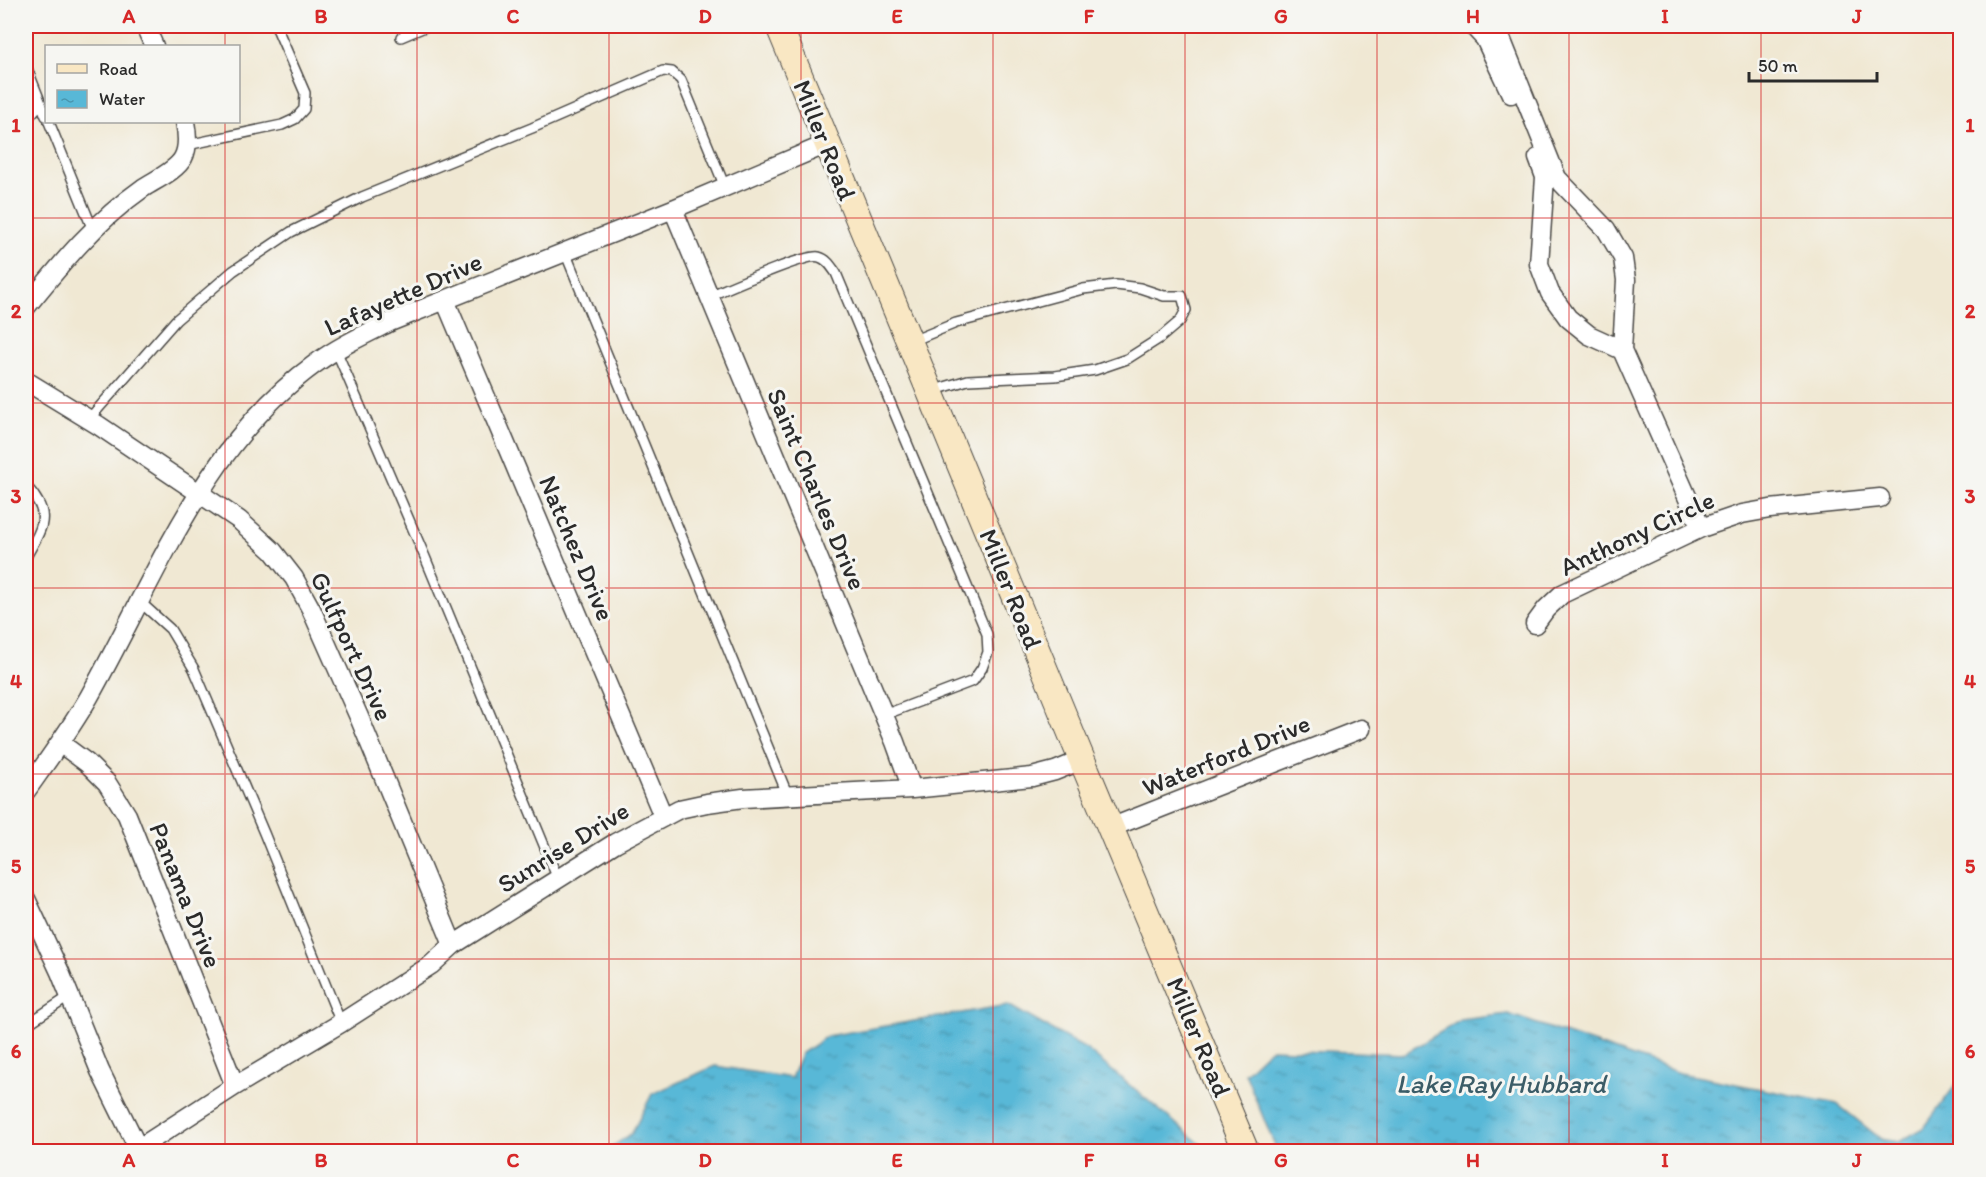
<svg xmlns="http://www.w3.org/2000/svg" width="1986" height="1177" font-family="Itim,sans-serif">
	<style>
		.water { fill: url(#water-ripples); stroke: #427281; stroke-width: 1.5 }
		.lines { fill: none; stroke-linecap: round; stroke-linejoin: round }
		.lane-casing { stroke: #494744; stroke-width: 12 }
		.street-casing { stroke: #494744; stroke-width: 21 }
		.secondary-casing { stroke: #494744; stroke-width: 28 }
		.lane { stroke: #fff; stroke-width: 9 }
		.street { stroke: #fff; stroke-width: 18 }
		.secondary { stroke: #f9e7c3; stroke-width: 26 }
		.grid { fill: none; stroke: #d62828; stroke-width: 1.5; stroke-opacity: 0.55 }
		.labels { text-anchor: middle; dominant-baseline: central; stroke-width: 6; stroke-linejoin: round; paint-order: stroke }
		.street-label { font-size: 26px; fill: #2b2b2b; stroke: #f6f6f2 }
		.water-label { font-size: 27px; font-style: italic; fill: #3b5c67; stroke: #f6f6f2 }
		.neatline { fill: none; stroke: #d62828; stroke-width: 2 }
		.grid-label { font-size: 20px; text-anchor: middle; font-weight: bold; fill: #d62828 }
	</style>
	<defs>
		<pattern id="water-ripples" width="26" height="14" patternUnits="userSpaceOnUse" patternTransform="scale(1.5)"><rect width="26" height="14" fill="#58b8d7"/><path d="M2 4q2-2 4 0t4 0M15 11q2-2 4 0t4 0" fill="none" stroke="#4996af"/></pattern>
	</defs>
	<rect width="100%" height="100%" fill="#f6f6f2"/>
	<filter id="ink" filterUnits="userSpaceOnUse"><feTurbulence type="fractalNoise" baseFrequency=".0167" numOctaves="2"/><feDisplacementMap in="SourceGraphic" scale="12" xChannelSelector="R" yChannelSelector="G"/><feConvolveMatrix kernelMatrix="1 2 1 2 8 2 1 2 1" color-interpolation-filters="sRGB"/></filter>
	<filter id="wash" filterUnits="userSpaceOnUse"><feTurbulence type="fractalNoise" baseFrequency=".008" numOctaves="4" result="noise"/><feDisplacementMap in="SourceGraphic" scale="24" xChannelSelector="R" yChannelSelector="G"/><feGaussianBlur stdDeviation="1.35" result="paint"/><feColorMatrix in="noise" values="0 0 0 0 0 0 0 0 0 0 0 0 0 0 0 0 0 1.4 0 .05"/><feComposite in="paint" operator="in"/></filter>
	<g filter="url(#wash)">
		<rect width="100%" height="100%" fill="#f0e8d3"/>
		<path class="water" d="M1008,1005L1086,1049L1209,1151H606L632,1133L652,1094L715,1066L791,1078L801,1054L827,1036Z
			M1508,1014L1680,1073L1837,1104L1881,1139L1899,1142L1924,1128L1960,1079V1151H1277L1245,1073L1270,1049L1404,1054L1461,1020Z"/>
	</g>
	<g filter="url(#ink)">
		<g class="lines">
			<g class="lane-casing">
				<path id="lane" d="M401,37L427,26
					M26,66L46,116
					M26,120L41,103
					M49,122L93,230
					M187,145L282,125L295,119L304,109L305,93L276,26
					M565,252L788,796
					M709,296C726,289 807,253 819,257C827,259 831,266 836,273L987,634L988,652L982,668L973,681L884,715
					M912,341L956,323L1083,289L1116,285L1140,288L1164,296H1182L1186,310L1180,321L1160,338L1127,359L1095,370L1055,376L968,380L931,391
					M336,350L425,557L558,879
					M89,419L176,320L233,271L291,232L362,197L532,128L663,71L672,72L681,80L725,187
					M26,487C32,491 34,496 38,502C50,522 35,539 26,557
					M139,601L170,629L194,669L264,833L341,1023
					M26,1025L70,996"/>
			</g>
			<g class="street-casing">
				<path id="street" d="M145,26L154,46
					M1473,26L1485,39L1511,94
					M1496,26L1557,178L1606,229L1623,258L1626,280L1622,350L1701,528
					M1538,158L1545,177L1539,264L1550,293L1568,318L1589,335L1622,350
					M673,209L895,742L912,789
					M445,300L663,816
					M26,307C61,264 96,221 143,188C155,180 176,171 183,158C189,147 187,132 185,122
					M26,381L98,425L239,520L273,551L294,578L311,609L359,717L453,945
					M1535,624L1546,609L1562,594L1701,528L1742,514L1770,509L1880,498
					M60,743L87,763L107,783L127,815L235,1086
					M26,791C48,760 70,730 89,697C154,582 203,445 315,364C338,347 364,335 390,322L673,209L827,144
					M1110,828L1361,729
					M26,899L60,972L100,1071L138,1148
					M133,1152L235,1086L341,1023L431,965L453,945L615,843L679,809L707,803L743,798L912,789L1032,777L1055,771L1082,760"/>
			</g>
			<g class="secondary-casing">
				<path id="secondary" d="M779,26L1082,760L1246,1152"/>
			</g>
			<use href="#lane" class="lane"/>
			<use href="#street" class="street"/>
			<use href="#secondary" class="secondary"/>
		</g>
	</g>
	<path class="grid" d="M225,26V46M417,26V1152M609,26V1152M801,26V1152M993,26V1152M1185,26V1152M1377,26V1152M1569,26V1152M1761,26V1152M225,122V1152M26,218H1960M26,403H1960M26,588H1960M26,774H1960M26,959H1960"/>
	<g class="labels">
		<g class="street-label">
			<text transform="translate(825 140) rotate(68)">Miller Road</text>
			<text transform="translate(403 294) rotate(-24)">Lafayette Drive</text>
			<text transform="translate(817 489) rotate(67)">Saint Charles Drive</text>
			<text transform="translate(1637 533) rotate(-25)">Anthony Circle</text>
			<text transform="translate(577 548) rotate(67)">Natchez Drive</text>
			<text transform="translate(1011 589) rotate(68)">Miller Road</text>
			<text transform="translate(352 646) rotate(65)">Gulfport Drive</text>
			<text transform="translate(1226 755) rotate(-22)">Waterford Drive</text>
			<text transform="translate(563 847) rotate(-32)">Sunrise Drive</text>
			<text transform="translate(186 895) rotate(68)">Panama Drive</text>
			<text transform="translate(1199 1037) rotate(67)">Miller Road</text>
		</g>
		<g class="water-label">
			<text x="1501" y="1083">Lake Ray Hubbard</text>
		</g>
	</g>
	<rect width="1986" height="1177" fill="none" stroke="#f6f6f2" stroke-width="66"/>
	<rect x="45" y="45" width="195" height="78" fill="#f6f6f2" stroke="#a5a5a2" stroke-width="1.5"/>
	<rect x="57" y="64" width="30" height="9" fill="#f9e7c3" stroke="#a5a5a2" stroke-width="1.5"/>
	<text x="99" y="75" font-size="18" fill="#2b2b2b">Road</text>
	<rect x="57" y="90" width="30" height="18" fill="url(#water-ripples)" stroke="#a5a5a2" stroke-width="1.5"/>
	<text x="99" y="105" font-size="18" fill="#2b2b2b">Water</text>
	<path d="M1749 72v9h128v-9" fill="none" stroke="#2b2b2b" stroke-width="3"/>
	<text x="1758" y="72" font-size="18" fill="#2b2b2b" stroke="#f6f6f2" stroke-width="4.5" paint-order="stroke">50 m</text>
	<rect x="33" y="33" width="1920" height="1111" class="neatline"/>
	<g class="grid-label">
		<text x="129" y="23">A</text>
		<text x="321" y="23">B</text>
		<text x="513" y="23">C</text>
		<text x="705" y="23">D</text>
		<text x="897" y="23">E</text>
		<text x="1089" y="23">F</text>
		<text x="1281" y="23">G</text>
		<text x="1473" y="23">H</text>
		<text x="1665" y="23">I</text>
		<text x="1857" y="23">J</text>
		<text x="16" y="132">1</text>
		<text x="1970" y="132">1</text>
		<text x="16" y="318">2</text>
		<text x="1970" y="318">2</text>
		<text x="16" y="503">3</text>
		<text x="1970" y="503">3</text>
		<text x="16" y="688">4</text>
		<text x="1970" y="688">4</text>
		<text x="16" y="873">5</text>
		<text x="1970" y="873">5</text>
		<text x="16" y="1058">6</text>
		<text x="1970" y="1058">6</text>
		<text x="129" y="1167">A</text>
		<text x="321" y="1167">B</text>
		<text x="513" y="1167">C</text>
		<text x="705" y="1167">D</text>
		<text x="897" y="1167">E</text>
		<text x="1089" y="1167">F</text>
		<text x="1281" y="1167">G</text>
		<text x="1473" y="1167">H</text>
		<text x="1665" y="1167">I</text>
		<text x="1857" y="1167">J</text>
	</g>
</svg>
